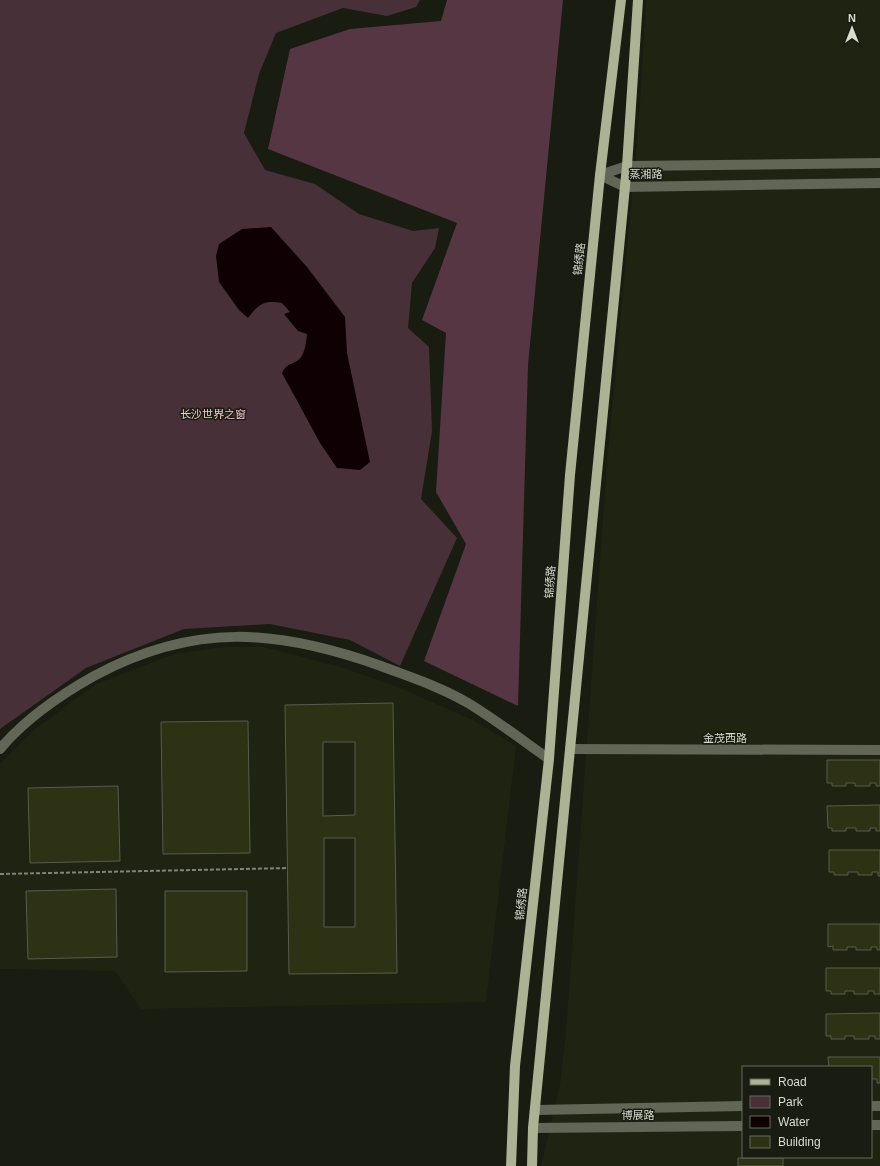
<svg xmlns="http://www.w3.org/2000/svg" width="880" height="1166" font-family="Helvetica,'Noto Sans SC',sans-serif">
	<style>
		.built { fill: #1f2311; fill-rule: evenodd }
		.green { fill: #473038 }
		.forest { fill: #573643 }
		.water { fill: #0f0004 }
		.building { fill: #2c3213; stroke: #585c4e; fill-rule: evenodd }
		.lines { fill: none; stroke-linecap: round; stroke-linejoin: round }
		.path { stroke: #82857b; stroke-width: 2; stroke-dasharray: 4 2; stroke-linecap: butt }
		.minor { stroke: #626657; stroke-width: 10 }
		.major { stroke: #abb394; stroke-width: 10 }
		.labels { text-anchor: middle; dominant-baseline: central; stroke-width: 3; stroke-linejoin: round; paint-order: stroke }
		.street-label { font-size: 11px; fill: #d9dcd3; stroke: #191c10 }
		.park-label { font-size: 11px; fill: #fac5d7; stroke: #191c10 }
	</style>
	<rect width="100%" height="100%" fill="#191c10"/>
	<path class="built" d="M646,0H880V1166H541L560,1084L566,1032L607,463L639,120ZM743,1067H871V1157H743Z
		M223,647H264L341,667L398,687L473,720L516,746L486,1002L141,1009L115,971L0,969V764L35,729L96,684L174,654Z"/>
	<path class="green" d="M0,0H420L416,7L387,16L343,8L276,33L259,74L244,133L265,170L315,184L359,214L413,231L439,228L435,248L412,283L408,328L429,347L432,431L421,499L457,538L400,666L350,640L270,624L184,629L86,668L0,729Z"/>
	<path class="forest" d="M447,0H563L528,365L518,706L424,661L466,544L436,492L446,333L422,320L457,223L268,149L290,49L350,29L441,21Z"/>
	<path class="water" d="M271,227L307,267L345,317L347,353L370,462L360,470L337,468L320,443L282,373C287,364 288,366 297,361C305,356 306,343 307,334L298,331L284,314L290,312L282,303C265,300 259,303 248,318L239,310L219,282L216,256L219,244L242,229Z"/>
	<path class="building" d="M393,703L397,973L289,974L285,705ZM323,742H355V815L323,816ZM324,838H355V927H324Z
		M248,721L250,853L163,854L161,722Z
		M827,760H880V786H876V783H870V786H855V783H846V786H832V783H827Z
		M118,786L120,861L30,863L28,788Z
		M880,805V831H876V828H870V831H856V828H846V831H832V828H828L827,806Z
		M829,850H880V876H878V872H872V875H858V872H848V875H834V872H829Z
		M116,889L117,957L28,959L26,891Z
		M165,891H247V971L165,972Z
		M828,924H880V950H877V947H871V950H856V947H847V950H833V946L828,947Z
		M826,968H880V994H874V991H868V994H854V991H845V994H831V991H826Z
		M880,1013V1039H875V1036H869V1039H854V1036H845V1039H831V1036H826V1014Z
		M828,1057H880V1083H877V1079H871V1082V1067H829Z
		M738,1158H783V1166H738Z"/>
	<g class="lines">
		<path class="path" d="M0,874L288,868"/>
		<path class="minor" d="M600,175L625,187L880,183
			M600,175L627,166L880,163
			M0,749C26,718 60,695 94,676C194,622 277,629 381,666C410,677 441,687 468,703C496,720 522,740 549,759
			M570,749L880,750
			M871,1106H880
			M536,1110L743,1106
			M871,1125H880
			M533,1128L743,1126"/>
		<path class="major" d="M511,1166L515,1066L549,759L570,475L600,175L621,0
			M532,1166L533,1128L627,166L638,0"/>
	</g>
	<g class="labels">
		<g class="street-label">
			<text x="646" y="174">蒸湘路</text>
			<text transform="translate(579 259) rotate(-84)">锦绣路</text>
			<text transform="translate(550 582) rotate(-86)">锦绣路</text>
			<text x="725" y="738">金茂西路</text>
			<text transform="translate(521 904) rotate(-84)">锦绣路</text>
			<text x="638" y="1115">博展路</text>
		</g>
		<g class="park-label">
			<text x="213" y="414">长沙世界之窗</text>
		</g>
	</g>
	<rect x="742" y="1066" width="130" height="92" fill="#191c10" stroke="#66695e"/>
	<rect x="750" y="1079" width="20" height="6" fill="#abb394" stroke="#66695e"/>
	<text x="778" y="1086" font-size="12" fill="#d9dcd3">Road</text>
	<rect x="750" y="1096" width="20" height="12" fill="#473038" stroke="#66695e"/>
	<text x="778" y="1106" font-size="12" fill="#d9dcd3">Park</text>
	<rect x="750" y="1116" width="20" height="12" fill="#0f0004" stroke="#66695e"/>
	<text x="778" y="1126" font-size="12" fill="#d9dcd3">Water</text>
	<rect x="750" y="1136" width="20" height="12" fill="#2c3213" stroke="#66695e"/>
	<text x="778" y="1146" font-size="12" fill="#d9dcd3">Building</text>
	<g transform="translate(852 28)" stroke="#191c10" stroke-width="3" paint-order="stroke">
	<path d="M0-3L7 15L0 10L-7 15Z" fill="#d9dcd3"/>
	<text y="-6" font-size="11" font-weight="bold" text-anchor="middle" fill="#d9dcd3">N</text>
	</g>
</svg>
